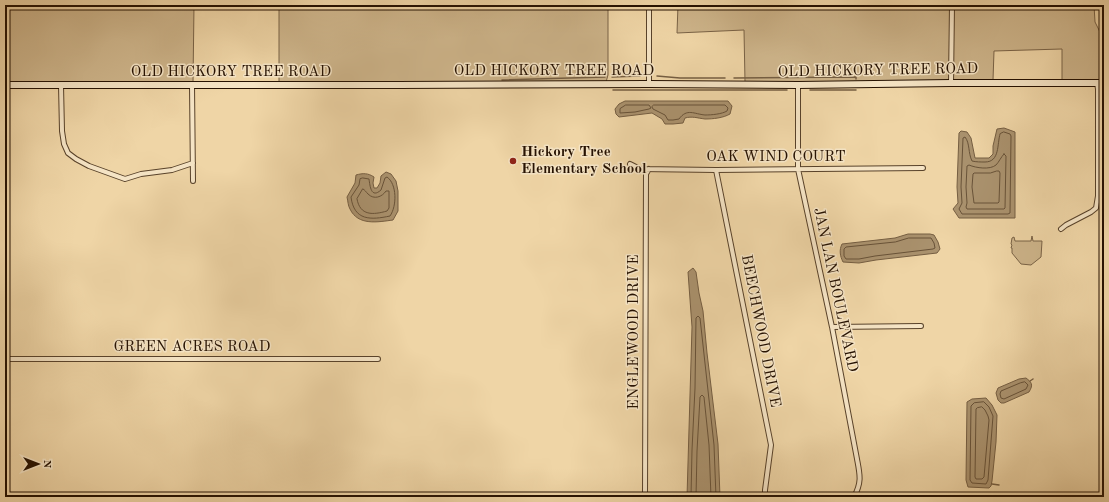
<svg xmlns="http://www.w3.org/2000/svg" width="1109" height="502" font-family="'Old Standard TT',serif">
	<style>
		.green { fill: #cdb48a; stroke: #796246 }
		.water { fill: #aa926e; stroke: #755e42 }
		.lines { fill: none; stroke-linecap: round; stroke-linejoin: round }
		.shore { stroke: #685238; stroke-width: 1 }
		.stream { stroke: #755e42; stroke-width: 1.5 }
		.street-casing { stroke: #58422a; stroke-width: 6 }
		.secondary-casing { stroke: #251101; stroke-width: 8 }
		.street { stroke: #f5e4c5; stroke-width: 4 }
		.secondary { stroke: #f5e4c5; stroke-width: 6 }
		.poi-dot { fill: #8f2418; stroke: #f5e4c5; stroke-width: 1.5 }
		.labels { text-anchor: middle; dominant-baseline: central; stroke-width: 3; stroke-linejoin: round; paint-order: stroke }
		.street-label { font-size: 15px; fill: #251101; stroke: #f5e4c5 }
		.poi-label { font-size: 15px; font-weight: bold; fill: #251101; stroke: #f5e4c5; text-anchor: start }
	</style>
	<rect width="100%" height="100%" fill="#efd5a6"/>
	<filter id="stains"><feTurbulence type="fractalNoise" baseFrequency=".005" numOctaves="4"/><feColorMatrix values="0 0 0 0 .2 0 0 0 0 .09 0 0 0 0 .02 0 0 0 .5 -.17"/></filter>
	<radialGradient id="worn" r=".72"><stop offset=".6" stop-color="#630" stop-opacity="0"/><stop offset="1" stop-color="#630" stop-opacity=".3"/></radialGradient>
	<path class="green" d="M5,5H194L193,83H5Z
		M279,5H608V75L606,82L279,83Z
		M678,5H1094L1095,22L1100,32L1104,33V80L1062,81V49L994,51L993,80L798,83L745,82L744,30L677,33Z
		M1032,236L1033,241H1042L1041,257L1031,265L1021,264L1012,253V248H1011L1012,245L1011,244L1012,238L1014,237L1015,241H1031Z"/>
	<path class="water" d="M625,101H728L732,106L730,114C723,118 713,119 705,119C697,118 692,116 685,118L683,123L673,124H665L662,119L652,113L619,117L616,114L615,109L619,104Z
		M1004,128L1015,132V218H959L953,209L958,203L957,187L959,133L961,131L967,132L971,138L975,158H989L993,154V146L997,129Z
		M386,172L391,174L396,181L398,191V211L393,220C378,222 358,226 350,209C348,206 348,201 347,197L355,183L356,175C363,173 368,173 374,177L373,183L374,188H377L380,183L381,176Z
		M908,234H930L934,235L938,242L940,249L937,253L876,260L859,263L843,262C840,256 839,250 842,244L895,238Z
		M693,268L696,272L699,293L703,311L707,353L718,444L720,497H687L692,327L688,272Z
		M1026,378C1031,382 1034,384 1029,392L1004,403H1001L998,400L996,393L998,388L1019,379Z
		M986,398L992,405L997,415L996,442L992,481L991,486L989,488L968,487L966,480L967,402L972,399Z"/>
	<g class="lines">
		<path class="shore" d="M626,105H649L651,108L649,109L635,112L620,113V109Z
			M654,105H725L728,108L727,111C722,114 712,115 705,115C694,114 687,108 679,119L673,120H668L665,115L653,109L652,107Z
			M1004,132L1010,134L1011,136L1010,213L1008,214H962L959,209L962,203L961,187L963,138L965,137C970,143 968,153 972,161C976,162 981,162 985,162C1000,162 997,144 1000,134Z
			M1004,154L1006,156L1005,208L1004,209H967L966,207L967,203L966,187L967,166L969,165C976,168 990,170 996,165C999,162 1001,157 1004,154Z
			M997,171H999L1000,173L999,202L998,203H974L972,187L973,174L974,173H990Z
			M363,178L369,179C370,186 371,199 381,190L385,178L387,177C397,184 397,206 390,216C371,220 354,221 351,197L359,185L360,179Z
			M363,189C365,190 366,192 368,194C374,200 382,197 386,191H389V208L387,211C373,215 360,216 357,199Z
			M909,238H931L934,243L935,248L933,249L875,256L859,259H846L844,256V249L846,247L895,242Z
			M1025,382L1028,385L1026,389L1004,399L1001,398L1000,394L1001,391L1020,383Z
			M984,402L989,407L993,416L988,480L986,484L972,483L970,480L971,406L974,403Z
			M982,407L985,410L988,416L989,420L984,477L982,479H976L975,477L976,409L977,408Z
			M691,497L692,450L695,388L696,318L698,316L700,318L714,445L716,497
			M696,497L697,451L700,397L702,395L704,397L709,445L711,497"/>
		<path class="stream" d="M657,76L680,78H725
			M612,77L640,76
			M734,78L856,77V79
			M502,80L605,77
			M613,90H787
			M810,90H856
			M1030,381L1033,379
			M992,484L999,485"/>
		<g class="street-casing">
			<path id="street" d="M951,83L952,5
				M649,84V5
				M61,85L62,131L64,144L68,153L76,159L89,166L125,179L141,174L172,170L193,163
				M192,85L193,181
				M798,85V169L832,327L857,459C860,475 862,482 854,497
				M630,164L640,169L716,170L923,168
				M716,170L771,445L765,490V497
				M1061,229L1066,225L1091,212L1096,208L1098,196V89L1097,83
				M832,327L921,326
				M5,359H378
				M645,497L646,174L649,169"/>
		</g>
		<g class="secondary-casing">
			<path id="secondary" d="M5,85H398L649,84L798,85L951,83H1104"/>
		</g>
		<use href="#street" class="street"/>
		<use href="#secondary" class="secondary"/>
	</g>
	<circle class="poi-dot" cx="513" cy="161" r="4"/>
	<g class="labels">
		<g class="street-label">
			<text x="554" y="71">OLD HICKORY TREE ROAD</text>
			<text transform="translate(878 71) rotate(-1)">OLD HICKORY TREE ROAD</text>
			<text x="231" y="72">OLD HICKORY TREE ROAD</text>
			<text x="776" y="157">OAK WIND COURT</text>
			<text transform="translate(835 290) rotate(78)">JAN LAN BOULEVARD</text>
			<text transform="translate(760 331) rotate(79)">BEECHWOOD DRIVE</text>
			<text transform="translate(634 332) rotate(-90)">ENGLEWOOD DRIVE</text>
			<text x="192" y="347">GREEN ACRES ROAD</text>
		</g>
		<g class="poi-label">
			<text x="521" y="152">Hickory Tree<tspan x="521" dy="17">Elementary School</tspan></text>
		</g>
	</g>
	<rect width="1109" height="502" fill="none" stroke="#efd5a6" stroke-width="20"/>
	<rect x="6" y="6" width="1097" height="490" fill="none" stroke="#251101" stroke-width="2"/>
	<rect x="10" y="10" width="1089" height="482" fill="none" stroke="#251101"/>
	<g transform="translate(38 464) rotate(90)" stroke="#f5e4c5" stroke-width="3" paint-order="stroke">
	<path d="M0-3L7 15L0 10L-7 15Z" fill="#251101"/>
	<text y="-6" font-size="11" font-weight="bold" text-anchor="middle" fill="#251101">N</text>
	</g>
	<rect width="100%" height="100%" filter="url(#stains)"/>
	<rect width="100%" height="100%" fill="url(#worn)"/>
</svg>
